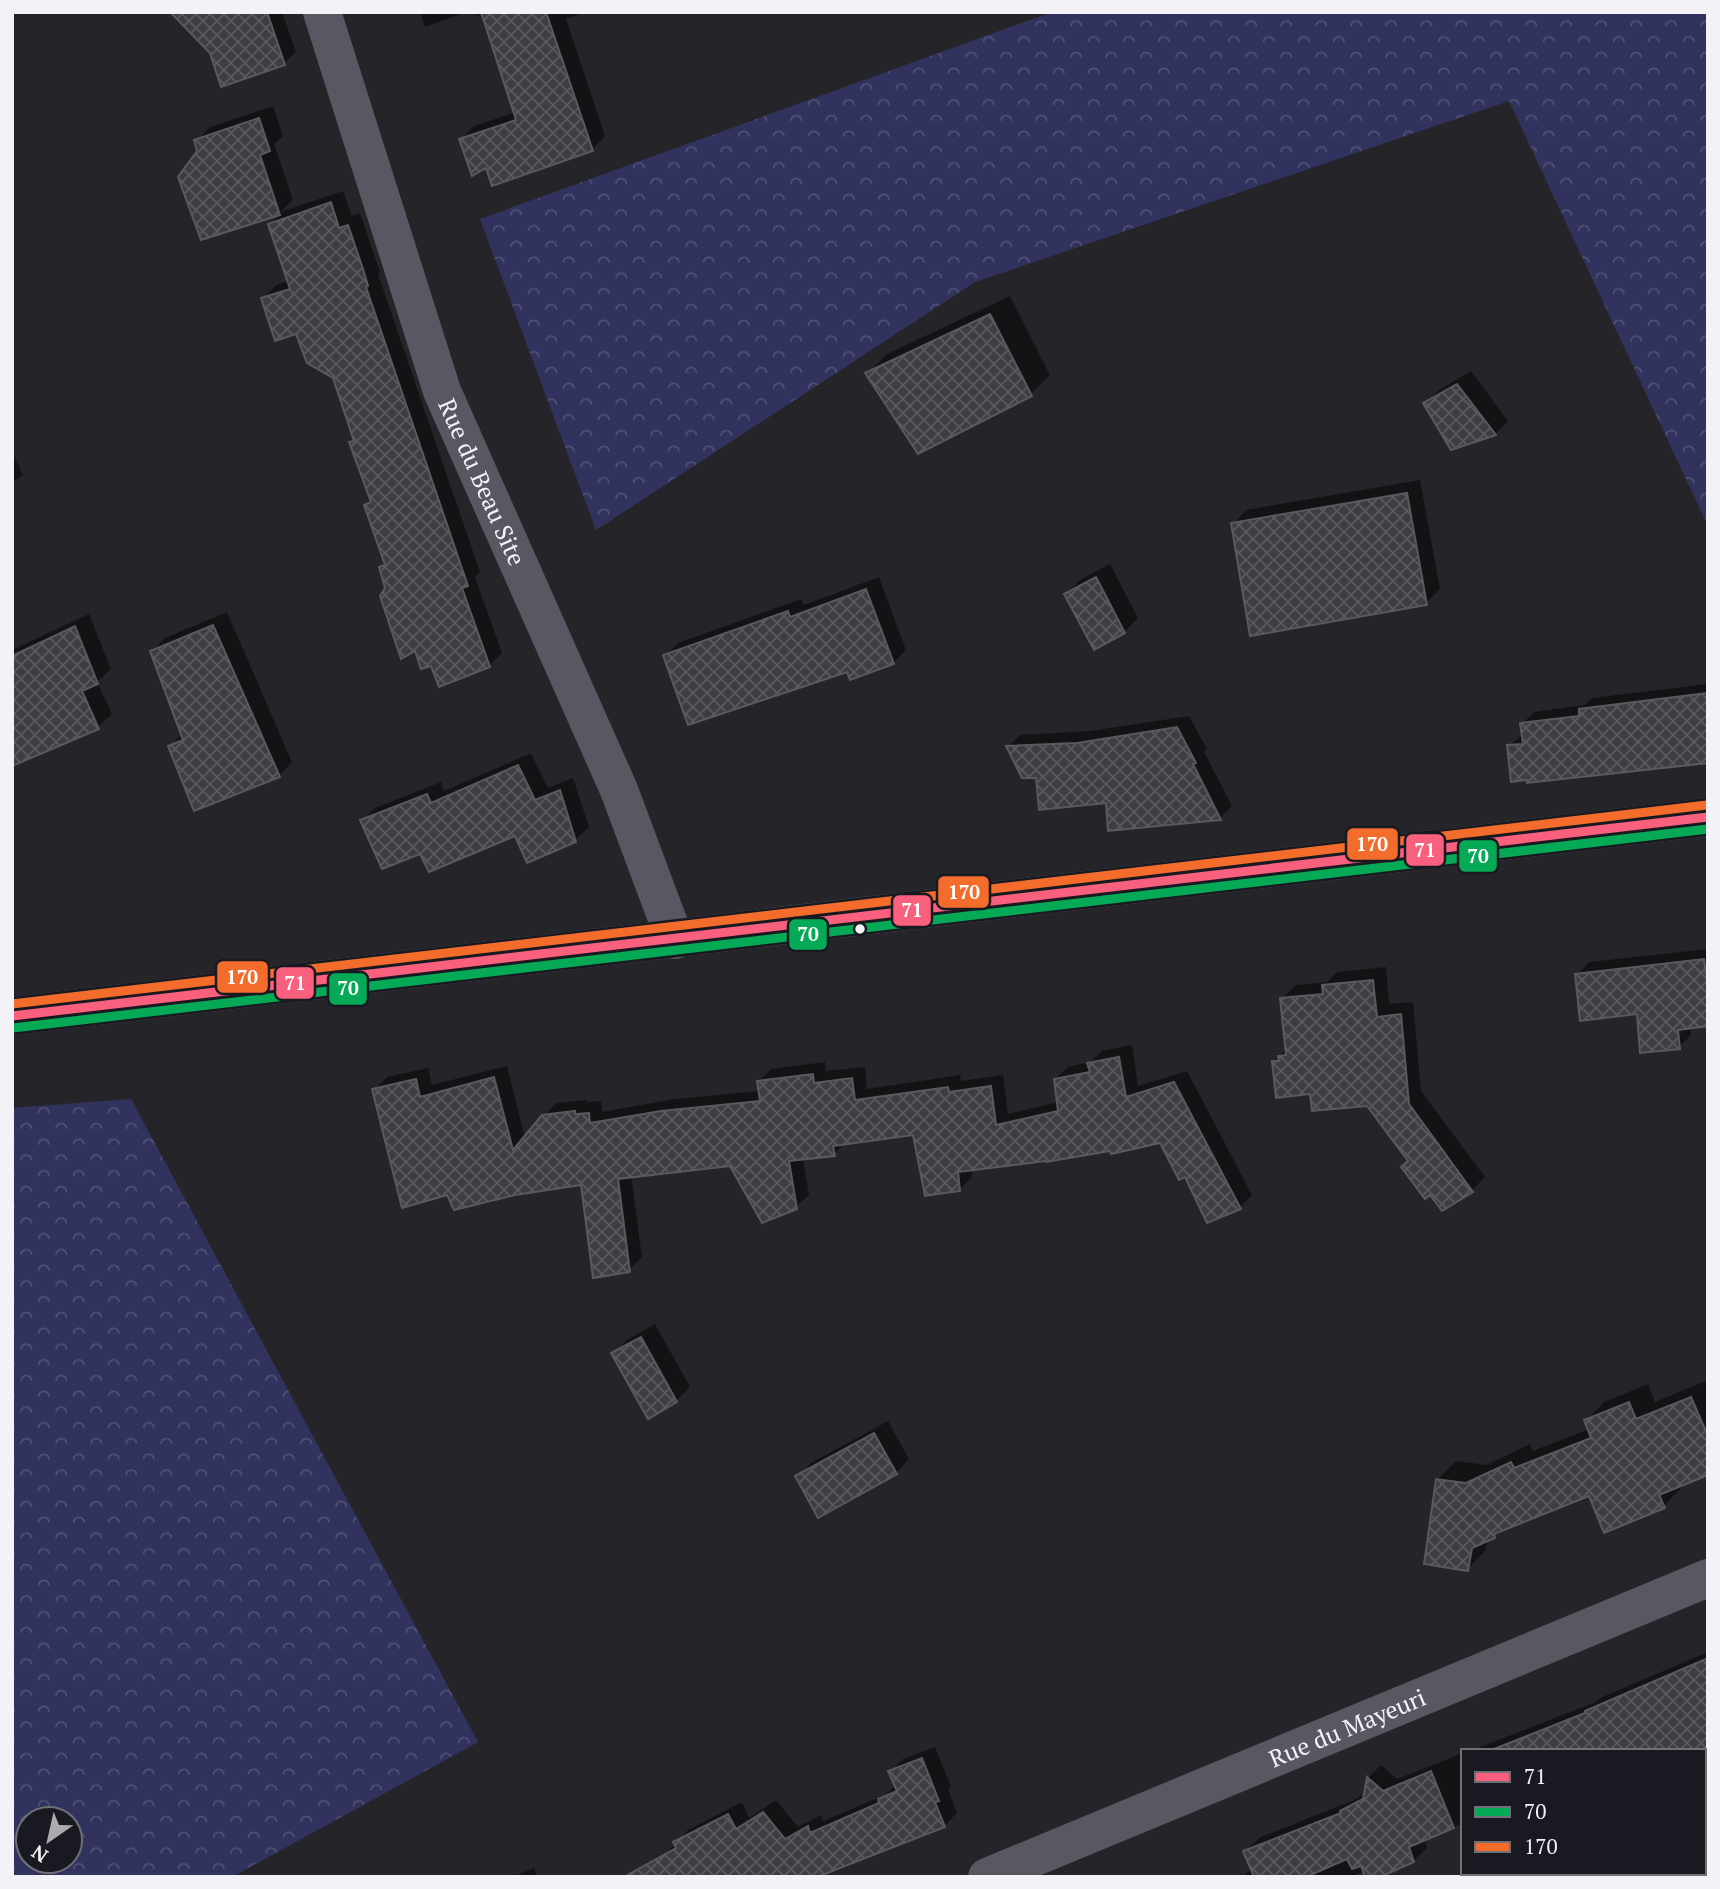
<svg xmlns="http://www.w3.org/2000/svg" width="1720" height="1889" font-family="'PT Serif',serif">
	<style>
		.forest { fill: url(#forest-crowns); fill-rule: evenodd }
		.shadow { fill: #0007 }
		.building { fill: url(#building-cross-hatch); stroke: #595a5d; stroke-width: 2 }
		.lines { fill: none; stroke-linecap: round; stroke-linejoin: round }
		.street { stroke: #575861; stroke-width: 38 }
		.primary { stroke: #61616e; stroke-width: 38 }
		.bus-1-casing { stroke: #191a21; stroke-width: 14 }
		.bus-2-casing { stroke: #191a21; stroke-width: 14 }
		.bus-3-casing { stroke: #191a21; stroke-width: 14 }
		.bus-1 { stroke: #f8607d; stroke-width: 9 }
		.bus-2 { stroke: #06aa56; stroke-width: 9 }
		.bus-3 { stroke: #f36c2b; stroke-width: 9 }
		.bus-dot { fill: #f2f2f7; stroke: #191a21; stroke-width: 2.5 }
		.labels { text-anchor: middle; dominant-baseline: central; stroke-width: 6; stroke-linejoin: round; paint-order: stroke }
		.street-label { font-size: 24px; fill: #f2f2f7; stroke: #191a21 }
		.line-badge { stroke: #191a21; stroke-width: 2.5 }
		.badge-label { font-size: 19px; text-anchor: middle; font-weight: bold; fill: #fff }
	</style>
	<defs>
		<pattern id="forest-crowns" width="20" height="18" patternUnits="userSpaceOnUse" patternTransform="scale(1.75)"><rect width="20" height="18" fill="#31335e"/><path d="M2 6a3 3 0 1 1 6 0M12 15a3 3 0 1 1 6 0" fill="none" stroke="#4f5176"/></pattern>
		<pattern id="building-cross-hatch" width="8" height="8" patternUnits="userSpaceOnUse" patternTransform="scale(1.75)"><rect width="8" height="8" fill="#3e3e42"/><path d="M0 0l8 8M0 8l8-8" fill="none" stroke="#5a5a5e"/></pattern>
	</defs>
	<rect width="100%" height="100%" fill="#252529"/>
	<path class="forest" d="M1052,12H1708V526L1509,101L975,282L596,530L480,219Z
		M131,1099L478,1742L232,1877H12V1108ZM28,1819H70V1861H28Z"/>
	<path class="shadow" d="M181,12H282L296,52L284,63L211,52Z
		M420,12H467L425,27Z
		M475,12H585L566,19L605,136L592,150L487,165L461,139L474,126L516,112L483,14L476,16Z
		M273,106L283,136L274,144L293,200L280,212L343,191L352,216L360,213L380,272L378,274L480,572L475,577L502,653L489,666L432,663L387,588L381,568L386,563L366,505L372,499L351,443L355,439L334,377L297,332L263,298L276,285L289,281L270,224L281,213L202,238L199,151L196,141L210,127Z
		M1010,296L1050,375L1031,394L918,452L868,373L887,354Z
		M1471,371L1508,421L1495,434L1425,403L1439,390Z
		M12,450L23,475L12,483Z
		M1420,480L1440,589L1426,603L1233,524L1246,510Z
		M1110,564L1138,618L1124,632L1066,594L1080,580Z
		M879,577L906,650L893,663L848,670L665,656L678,643L801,599L804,605Z
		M227,612L292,762L279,776L170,746L183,733L152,651L165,638Z
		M89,614L111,669L97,682L112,714L98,727L23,760L12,735V650Z
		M1708,684V761L1509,746L1523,734L1522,724L1534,712L1585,705L1592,698Z
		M1189,716L1207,749L1204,752L1232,806L1220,818L1107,801L1008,747L1020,735L1090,731Z
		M531,753L548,788L573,778L589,827L575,840L516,834L421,852L362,821L375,808L441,782L444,791Z
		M1708,949V1024L1691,1026V1035L1679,1047L1639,1012L1577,975L1589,962Z
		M1386,967L1389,1004L1413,1002L1421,1091L1485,1177L1472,1190L1410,1161L1368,1104L1311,1092L1274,1062L1287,1048L1282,998L1296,985L1327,982L1337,972Z
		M1132,1045L1138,1086L1187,1071L1252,1195L1240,1207L1185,1175L1161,1141L971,1168L972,1177L959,1190L914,1133L846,1142L834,1154L803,1158L809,1195L796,1207L731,1164L631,1175L642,1257L629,1270L582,1183L448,1193L374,1090L387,1077L428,1068L432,1085L507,1066L525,1138L556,1103L587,1100V1102L601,1101L602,1112L675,1099L760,1091L758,1082L771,1069L825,1062L826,1071L865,1067L867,1089L960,1075L961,1081L1003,1075L1008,1114L1058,1102L1055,1079L1068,1067L1090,1062L1102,1051Z
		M655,1324L690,1387L676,1401L648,1417L613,1354L627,1340Z
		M1708,1380V1473L1681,1484L1682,1487L1664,1506L1590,1494L1501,1530L1488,1539L1486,1550L1467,1569L1437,1480L1456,1461L1486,1465L1530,1444L1533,1451L1589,1429L1586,1421L1604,1402L1648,1384L1655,1402Z
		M888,1421L909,1459L896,1473L797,1477L811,1463Z
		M1708,1652V1840L1704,1833V1751H1470L1596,1702L1600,1698Z
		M935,1747L951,1786L948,1789L957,1813L944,1826L656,1861L676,1844L688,1830L742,1802L749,1818L776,1800L798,1827L821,1815L823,1821L885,1795L896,1785L890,1772L903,1759Z
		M1463,1753V1823L1424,1839L1427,1848L1413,1861L1364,1871L1351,1877H1243L1252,1868L1245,1851L1259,1838L1352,1801L1366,1793L1368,1778L1381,1765L1397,1779Z
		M534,1868L537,1877H512Z
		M1516,1873H1616L1613,1877H1517Z"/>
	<path class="building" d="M170,12H267L285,65L221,87L210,53Z
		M481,12H546L593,151L492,186L486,168L472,176L459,139L516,120Z
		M259,118L270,151L260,155L280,215L201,240L178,177L197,151L194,140Z
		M331,202L339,228L348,225L363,269L368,286L366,287L468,586L462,588L490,667L439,687L431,666L421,669L415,651L401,659L380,596L385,588L379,567L385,565L364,505L371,502L349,442L354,441L333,378L307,363L296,334L275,341L261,298L290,289L268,224Z
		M990,314L1032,396L918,454L865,373Z
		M1457,384L1496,435L1451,450L1423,403Z
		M1407,493L1427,605L1250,636L1231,523Z
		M1096,577L1125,633L1094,650L1064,594Z
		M866,589L894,664L850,680L847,672L688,725L663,655L788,611L790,617Z
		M213,625L280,777L194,811L168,746L183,740L150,651Z
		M75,626L98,684L82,691L99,729L12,766V656Z
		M1708,693V763L1527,783V780L1511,782L1507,745L1523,744L1520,723L1579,716V709Z
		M1177,727L1196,763L1193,764L1221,820L1108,831L1106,803L1039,810L1036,778H1022L1006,746L1077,743Z
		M518,765L535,800L560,790L576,842L527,863L515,836L429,872L420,854L382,869L360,820L427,794L431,803Z
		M1704,959L1708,989V1026L1678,1030L1680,1049L1640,1053L1637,1014L1580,1021L1575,974Z
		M1373,980L1377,1017L1401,1014L1409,1104L1473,1192L1442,1211L1430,1195L1425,1199L1401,1167L1408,1161L1367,1106L1312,1111L1310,1094L1276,1098L1272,1061H1279L1278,1056L1286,1055L1280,998L1323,994L1322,985Z
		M1119,1057L1126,1097L1174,1082L1241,1209L1207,1223L1185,1177L1179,1180L1160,1143L1111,1154L1110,1151L1046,1162L1045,1161L958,1172L960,1191L925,1196L913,1135L833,1146L835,1156L789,1161L797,1209L762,1223L730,1166L618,1179L630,1272L593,1278L581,1185L515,1195L454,1210L447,1195L402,1208L372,1089L416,1079L420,1097L494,1077L513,1150L542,1115L575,1111V1114L589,1113L590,1123L661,1111L760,1101L757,1081L813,1074L814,1083L852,1078L855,1100L948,1087L949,1092L991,1086L996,1125L1058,1111L1054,1079L1090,1072L1087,1063Z
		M641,1337L677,1402L648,1419L611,1353Z
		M1691,1397L1708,1436V1475L1659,1495L1665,1508L1604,1533L1589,1496L1494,1534L1495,1538L1472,1548L1468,1571L1424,1564L1436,1479L1466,1483L1511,1462L1514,1468L1591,1438L1584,1420L1629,1402L1636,1419Z
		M874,1433L897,1474L818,1518L795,1476Z
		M1708,1658V1751H1494V1749L1585,1713V1711Z
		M922,1758L939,1801L935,1802L945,1827L817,1877H624L676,1848L673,1842L728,1814L736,1829L763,1812L785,1839L808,1826L810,1833L879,1803L878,1799L897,1791L888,1771Z
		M1431,1771L1454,1828L1409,1847L1414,1862L1380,1877H1365L1361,1866L1352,1869L1347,1859L1306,1877H1254L1243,1851L1341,1813L1340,1811L1363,1799L1367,1777L1383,1791Z"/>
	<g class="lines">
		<g class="street">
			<path id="s1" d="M322,12L442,391L619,790L675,940"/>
			<path id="s2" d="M987,1877L1708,1578"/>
		</g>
		<path class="primary" d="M12,1016L1708,817"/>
		<g class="bus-1-casing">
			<path id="bus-1" d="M12,1016L1708,817"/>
		</g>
		<g class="bus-2-casing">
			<path id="bus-2" d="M13,1028L1708,829"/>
		</g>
		<g class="bus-3-casing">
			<path id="bus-3" d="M12,1004L1707,805"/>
		</g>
		<use href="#bus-1" class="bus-1"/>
		<use href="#bus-2" class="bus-2"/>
		<use href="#bus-3" class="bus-3"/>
	</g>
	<circle class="bus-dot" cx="860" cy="929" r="6"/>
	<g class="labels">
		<g class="street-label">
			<text stroke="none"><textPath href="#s1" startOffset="497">Rue du Beau Site</textPath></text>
			<text stroke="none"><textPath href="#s2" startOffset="390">Rue du Mayeuri</textPath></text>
		</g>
	</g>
	<g class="line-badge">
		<rect x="1346" y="827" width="53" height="34" rx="7" fill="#f36c2b"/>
		<rect x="1405" y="833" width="40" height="34" rx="7" fill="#f8607d"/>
		<rect x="1458" y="839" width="40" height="34" rx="7" fill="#06aa56"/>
		<rect x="937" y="875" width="53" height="34" rx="7" fill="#f36c2b"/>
		<rect x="892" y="894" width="40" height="33" rx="7" fill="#f8607d"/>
		<rect x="788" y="918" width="40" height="33" rx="7" fill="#06aa56"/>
		<rect x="216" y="960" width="53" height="34" rx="7" fill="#f36c2b"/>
		<rect x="275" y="966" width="40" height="34" rx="7" fill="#f8607d"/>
		<rect x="328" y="972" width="40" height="34" rx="7" fill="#06aa56"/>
	</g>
	<g class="badge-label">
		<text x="1372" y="851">170</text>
		<text x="1425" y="857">71</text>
		<text x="1478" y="863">70</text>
		<text x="964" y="899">170</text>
		<text x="912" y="917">71</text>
		<text x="808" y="941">70</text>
		<text x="242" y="984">170</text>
		<text x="295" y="990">71</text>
		<text x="348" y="995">70</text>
	</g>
	<rect width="1720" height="1889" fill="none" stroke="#f2f2f7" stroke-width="28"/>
	<rect x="1461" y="1749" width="245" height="126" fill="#191a21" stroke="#707077" stroke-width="2"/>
	<rect x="1475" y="1772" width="35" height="10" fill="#f8607d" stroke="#707077" stroke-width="2"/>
	<text x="1524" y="1784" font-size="21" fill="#f2f2f7">71</text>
	<rect x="1475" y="1807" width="35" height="10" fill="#06aa56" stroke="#707077" stroke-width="2"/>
	<text x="1524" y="1819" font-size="21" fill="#f2f2f7">70</text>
	<rect x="1475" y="1842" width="35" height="10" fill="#f36c2b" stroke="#707077" stroke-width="2"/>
	<text x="1524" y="1854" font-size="21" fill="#f2f2f7">170</text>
	<g transform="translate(49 1840) rotate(214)"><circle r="33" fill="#191a21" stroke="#707077" stroke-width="2"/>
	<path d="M0-5L12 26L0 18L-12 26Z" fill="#aaaaaf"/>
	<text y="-10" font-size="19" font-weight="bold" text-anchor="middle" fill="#f2f2f7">N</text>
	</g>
</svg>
